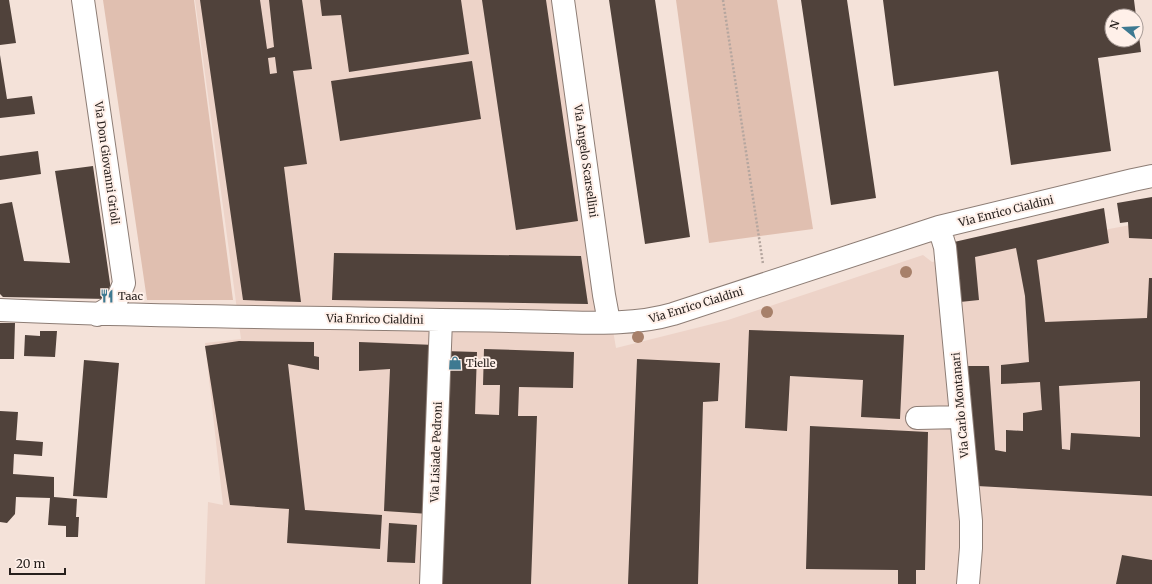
<svg xmlns="http://www.w3.org/2000/svg" width="1152" height="584" font-family="Merriweather,serif">
	<style>
		.built { fill: #edd3c8 }
		.green { fill: #e0bfb0 }
		.building { fill: #50423b; fill-rule: evenodd }
		.lines { fill: none; stroke-linecap: round; stroke-linejoin: round }
		.minor-casing { stroke: #8d7d75; stroke-width: 24 }
		.path { stroke: #b5a69f; stroke-width: 2.5; stroke-dasharray: 2 2; stroke-linecap: butt }
		.minor { stroke: #fff; stroke-width: 22 }
		.tree { fill: #a7806a }
		.labels { text-anchor: middle; dominant-baseline: central; stroke-width: 4; stroke-linejoin: round; paint-order: stroke }
		.street-label { font-size: 11px; fill: #261f1c; stroke: #fff0e9 }
		.poi-label { font-size: 11px; fill: #261f1c; stroke: #fff0e9; text-anchor: start }
	</style>
	<rect width="100%" height="100%" fill="#f4e2d9"/>
	<path class="built" d="M195,0H557L616,348L728,320L923,255L932,262L1152,221V584H205L208,502L223,505L205,343L241,339Z"/>
	<path class="green" d="M103,0H194L233,300H147Z
		M676,0H777L813,229L709,243Z"/>
	<path class="building" d="M0,0H9L16,43L0,45Z
		M200,0H260L267,49L274,47L269,0H302L312,69L293,71L307,164L284,167L301,302L243,300ZM275,57L277,73L270,74L268,58Z
		M320,0H461L469,54L349,72L341,15L322,16Z
		M482,0H546L578,221L516,230Z
		M609,0H655L690,237L645,244Z
		M801,0H847L876,198L831,205Z
		M883,0H1134L1136,16H1112V40H1136L1137,20L1141,52L1098,58L1111,151L1011,165L998,71L894,86Z
		M0,55L7,99L32,96L35,114L0,118Z
		M472,61L481,119L340,141L331,81Z
		M38,151L41,174L0,180V156Z
		M93,166L112,297L108,299L3,297L0,294V204L12,202L24,261L70,263L55,171Z
		M1152,197V239L1129,238L1128,222L1120,223L1117,203Z
		M1104,208L1109,243L1037,260L1045,322L1147,318L1149,278H1152V496L977,486L964,366H989L995,450L1006,452V430L1023,431V413L1042,410L1040,382L1001,384V365L1029,362L1025,296L1016,248L975,257L979,300L960,302L954,242ZM1140,381V437L1071,433L1070,450L1062,449L1059,386Z
		M334,253L581,256L588,304L332,300Z
		M0,323H15L14,359H0Z
		M749,330L904,335L900,419L861,417L863,380L790,376L787,431L745,428Z
		M40,331H57L55,357L24,356L25,335L40,336Z
		M239,341L314,342V356L319,357V370L288,364L305,510L382,515L380,549L287,543L289,509L230,505L205,346Z
		M359,342L435,345L429,514L384,511L390,369L359,371Z
		M484,349L574,352L573,388L519,387L518,416H537L531,584H436L444,351L477,352L475,414L499,415L500,385H483Z
		M637,359L720,363L718,401L703,402L698,584H628Z
		M84,360L119,363L107,498L73,496Z
		M0,411L18,412L16,440L43,442L42,456L14,454L13,474L54,477V497L77,499L76,517H79L78,537H66V526L48,525L50,498L16,497L15,514L7,523L0,522Z
		M810,426L928,432L925,570H916V584H898V570L806,569Z
		M389,523L417,525L415,563L387,562Z
		M1122,555L1152,560V584H1116Z"/>
	<g class="lines">
		<g class="minor-casing">
			<path id="minor" d="M83,0L124,283C117,302 115,305 97,315
				M563,0L604,295L609,322
				M939,227L945,247L971,521V548L968,584
				M0,310C147,317 294,317 440,320C479,320 517,321 556,322C595,323 635,325 673,314L939,227L1133,180L1152,176
				M917,418L961,417
				M431,584L441,320"/>
		</g>
		<path class="path" d="M723,0L763,264"/>
		<use href="#minor" class="minor"/>
	</g>
	<g class="tree">
		<circle cx="906" cy="272" r="6"/>
		<circle cx="767" cy="312" r="6"/>
		<circle cx="638" cy="337" r="6"/>
	</g>
	<defs>
		<g id="restaurant-bare" transform="scale(1.08)"><path d="M-5-6h1v4h1v-4h1v4h1v-4h1v5L-1.5 .5V6h-2V.5L-5-1ZM5-6V6H3V1.5H1.5Q1.5-4 5-6Z" fill="#3e7991" stroke="#fff0e9" stroke-width="2.5" paint-order="stroke"/></g>
		<g id="shop-bare" transform="scale(1.08)"><path d="M-5-2.5h2.3a2.7 3.5 0 0 1 5.4 0H5L5.5 6h-11ZM-1.5-2.5h3a1.5 2.3 0 0 0-3 0Z" fill="#3e7991" stroke="#fff0e9" stroke-width="2.5" paint-order="stroke"/></g>
	</defs>
	<g fill-rule="evenodd">
		<use href="#restaurant-bare" x="107" y="296"/>
		<use href="#shop-bare" x="455" y="363"/>
	</g>
	<g class="labels">
		<g class="street-label">
			<text transform="translate(586 161) rotate(82)">Via Angelo Scarsellini</text>
			<text transform="translate(107 163) rotate(82)">Via Don Giovanni Grioli</text>
			<text transform="translate(1006 211) rotate(-14)">Via Enrico Cialdini</text>
			<text transform="translate(696 305) rotate(-17)">Via Enrico Cialdini</text>
			<text transform="translate(375 319) rotate(1)">Via Enrico Cialdini</text>
			<text transform="translate(960 405) rotate(-95)">Via Carlo Montanari</text>
			<text transform="translate(436 452) rotate(-88)">Via Lisiade Pedroni</text>
		</g>
		<g class="poi-label">
			<text x="118" y="296">Taac</text>
			<text x="466" y="363">Tielle</text>
		</g>
	</g>
	<g transform="translate(1124 28) rotate(288)"><circle r="19" fill="#fff0e9" stroke="#a89c97"/>
	<path d="M0-3L7 15L0 10L-7 15Z" fill="#3e7991"/>
	<text y="-6" font-size="11" font-weight="bold" text-anchor="middle" fill="#261f1c">N</text>
	</g>
	<path d="M10 568v6h55v-6" fill="none" stroke="#261f1c" stroke-width="2"/>
	<text x="16" y="568" font-size="12" fill="#261f1c" stroke="#fff0e9" stroke-width="3" paint-order="stroke">20 m</text>
</svg>
